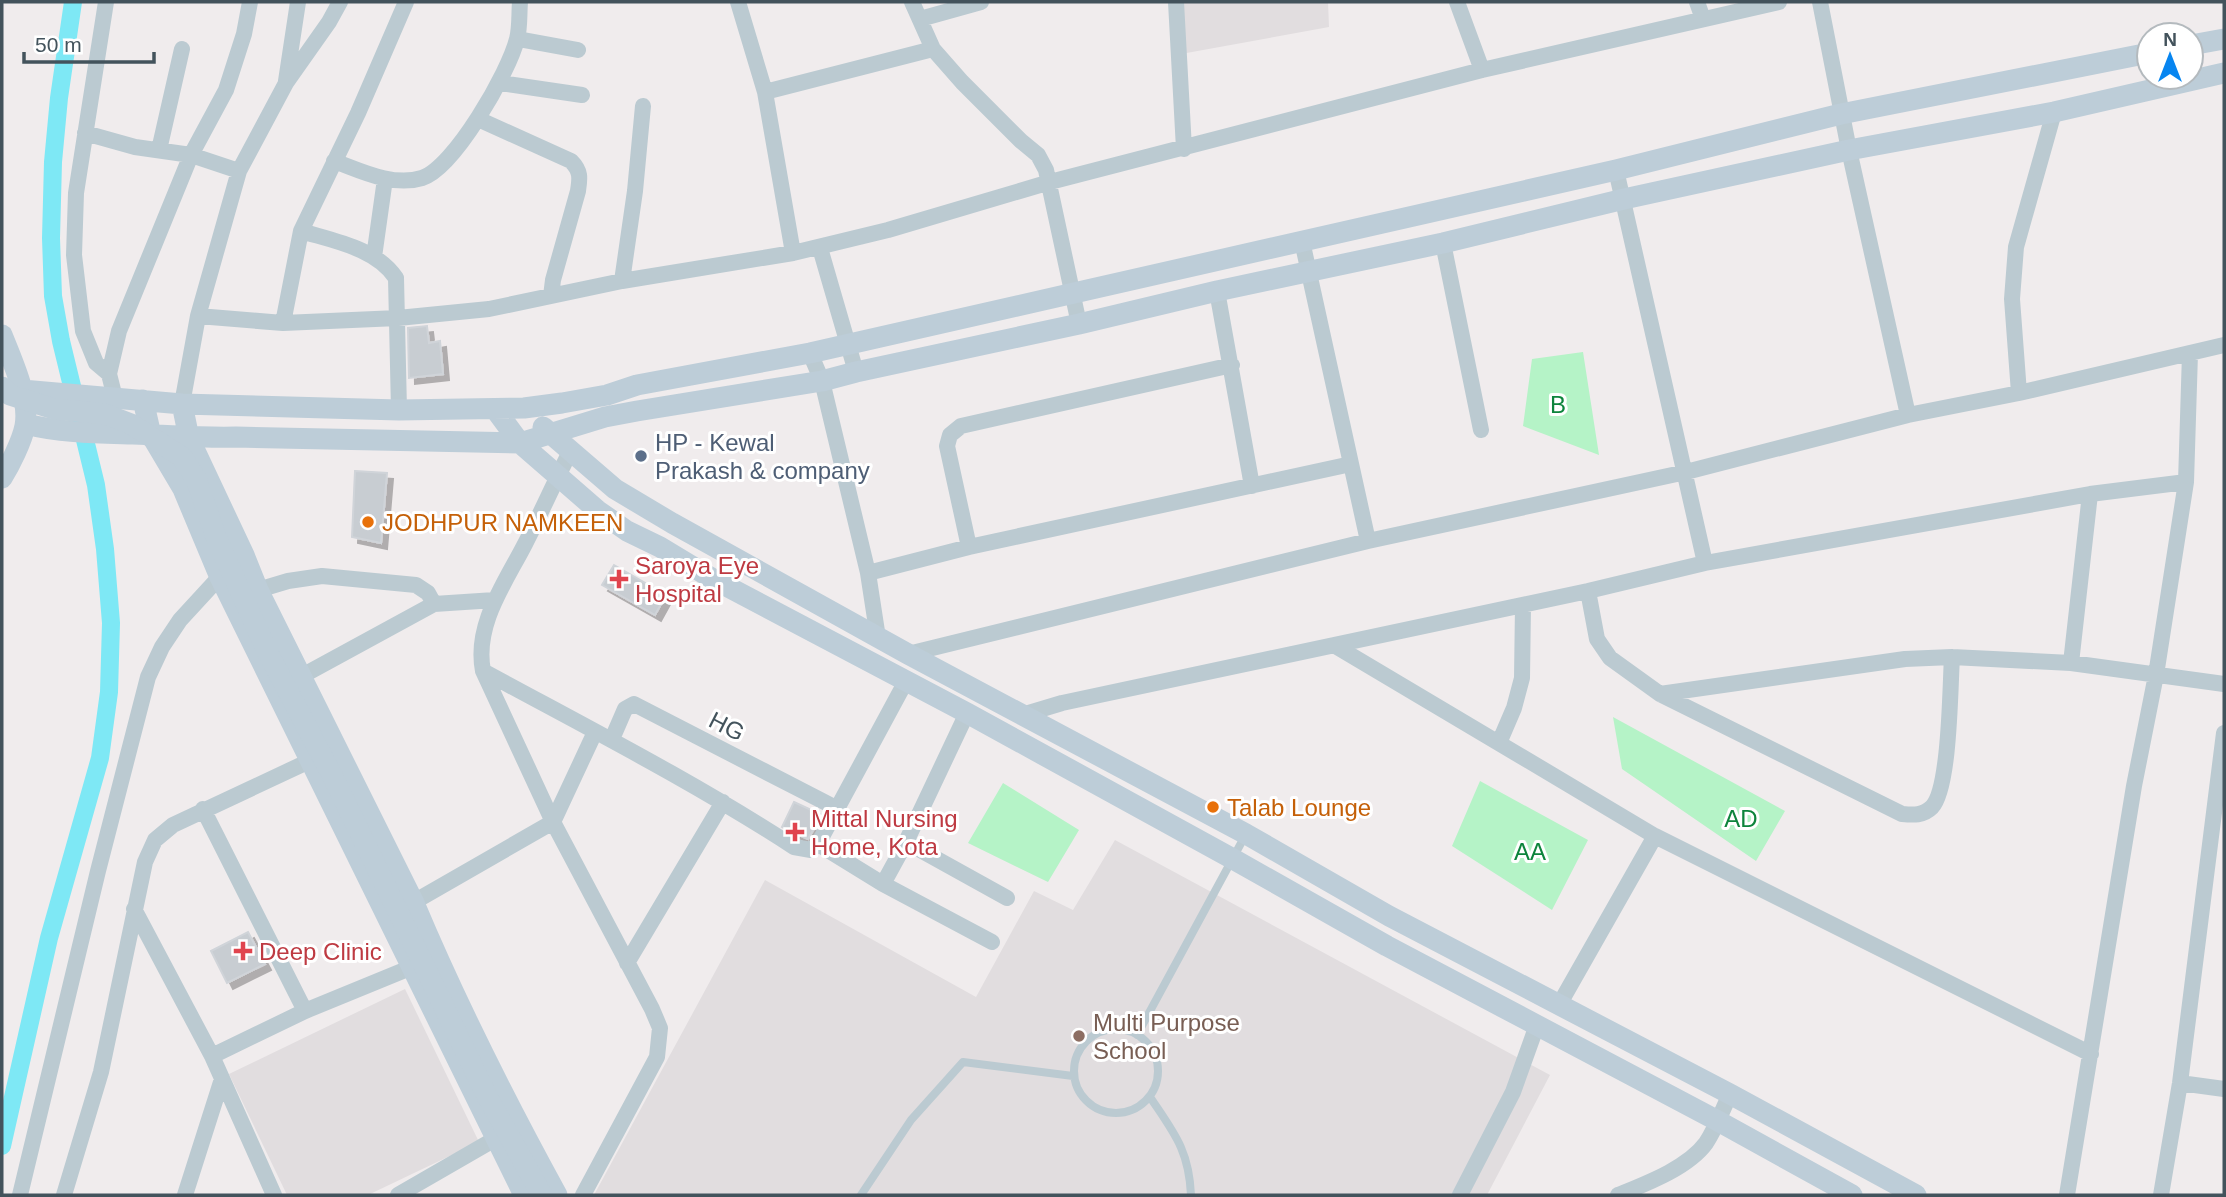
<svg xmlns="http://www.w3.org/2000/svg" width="2226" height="1197" font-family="Arial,sans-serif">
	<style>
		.education { fill: #e1dddf }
		.green { fill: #b5f3c7 }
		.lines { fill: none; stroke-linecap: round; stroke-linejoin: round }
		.canal { stroke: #7ee8f5; stroke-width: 18 }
		.building { fill: #c8cdd2; stroke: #d0d4d9; stroke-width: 2; filter: url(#shadow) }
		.lane { stroke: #bbcad1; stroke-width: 8 }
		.street { stroke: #bbcad1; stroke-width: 16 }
		.secondary { stroke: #bdcdd8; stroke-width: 21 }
		.secondary-bridge { stroke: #bdcdd8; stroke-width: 21 }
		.service-dot { fill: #5c6f8a; stroke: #fff; stroke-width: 2.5 }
		.food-dot { fill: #e8710a; stroke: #fff; stroke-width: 2.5 }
		.health-dot { fill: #e0444e; stroke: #fff; stroke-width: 2.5 }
		.education-dot { fill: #8d6e63; stroke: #fff; stroke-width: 2.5 }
		.labels { text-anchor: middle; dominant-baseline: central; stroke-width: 6; stroke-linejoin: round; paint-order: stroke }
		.park-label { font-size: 24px; fill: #0d843c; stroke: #fff }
		.service-label { font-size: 24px; fill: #4e5e75; stroke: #fff; text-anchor: start }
		.food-label { font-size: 24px; fill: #c56008; stroke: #fff; text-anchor: start }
		.health-label { font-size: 24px; fill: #be3a42; stroke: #fff; text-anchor: start }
		.street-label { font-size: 24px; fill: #43535c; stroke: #fff }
		.education-label { font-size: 24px; fill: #785e54; stroke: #fff; text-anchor: start }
	</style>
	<defs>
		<filter id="shadow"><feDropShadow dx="6" dy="6" stdDeviation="0" flood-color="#0004"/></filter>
	</defs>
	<rect width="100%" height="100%" fill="#f0eced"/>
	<path class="education" d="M1182,2H1328L1329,27L1181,54Z
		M1115,840L1550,1075L1487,1195H594L765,880L976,997L1034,891L1073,910Z
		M405,989L479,1142L368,1195H287L229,1074Z"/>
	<path class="green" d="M1583,352L1599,455L1523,426L1532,359Z
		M1613,717L1785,811L1756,861L1622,769Z
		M1480,781L1588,840L1552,910L1452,846Z
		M1003,783L1079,830L1048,882L968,843Z"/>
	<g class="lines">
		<path class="canal" d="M2,1146L49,938L100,758L109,692L111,623L105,549L96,485L61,341L53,296L51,238L53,162L59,98L73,2"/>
	</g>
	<path class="building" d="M427,326L429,343L440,341L443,374L409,378L408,328Z
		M355,471L387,473L381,543L352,537Z
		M614,565L666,595L655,615L602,585Z
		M794,802L822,815L808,839L782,827Z
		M248,932L265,964L227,983L211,951Z"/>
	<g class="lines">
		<path class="lane" d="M1074 1071a42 42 0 1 1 84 0a42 42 0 1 1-84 0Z
			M1137,1035L1246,834
			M1150,1097C1174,1133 1189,1150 1191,1195
			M861,1195L911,1120L963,1062L1073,1076"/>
		<path class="street" d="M106,2L76,193L74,255L83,331L96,363L109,374
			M738,2L765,92L793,253
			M912,2L933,49L962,82L1021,141L1038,155L1046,170L1079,324
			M1176,2L1184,149
			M1457,2L1482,70
			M1697,2L1703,19
			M1820,2L1849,150L1908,415
			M920,19L981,2
			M518,39L578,50
			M286,81L298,2
			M500,83L582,95
			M765,92L933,49
			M478,119L571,161C581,171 580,178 578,191L553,280L551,296
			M85,133L135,147L191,155L239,171
			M159,150L182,49
			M334,161C361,171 393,187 422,178C454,168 509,72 517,39C520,28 519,14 520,2
			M1616,170L1705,563
			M301,231C334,241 376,248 396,278L399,410
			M1302,241L1368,541
			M1443,243L1481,430
			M820,248L856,372
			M374,257L385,179
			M622,281L635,191L643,106
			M1217,291L1252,486
			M198,316L283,323L398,318L489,309L622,281L793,253L888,230L1050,182L1482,70L1779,2
			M283,323L301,231L358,113L406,2
			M810,353L822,381L868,573L878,638
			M2019,393L2012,299L2016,247L2054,112
			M115,398L109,374L119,331L191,155L226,90L244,34L250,2
			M182,404L198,316L239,171L286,83L329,22L340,2
			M571,450C555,481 541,513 525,544C505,583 474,625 483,671L553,822L652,1009L660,1028L657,1057L583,1195
			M969,547L947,446L950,435L961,426L1232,365
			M868,573L969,547L1351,464
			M258,590L288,581L322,576L416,585L428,593L434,604
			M1588,591L1597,639L1610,658L1660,694L1902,814C1913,815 1923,816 1932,807C1950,788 1950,687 1952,657
			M1334,645L1655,836L2091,1054
			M908,654L1368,541L1686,472L1908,415L2019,393L2224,345
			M2071,663L2090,494
			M483,671C588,728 694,782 794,847L811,850L818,844L906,681
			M300,677L434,604L495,600
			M1660,694L1905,659L1952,657L2071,663L2224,684
			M1022,715L1062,703L1588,591L1705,563L2090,494L2186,482
			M612,739L625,709L634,704L838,809
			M1499,743L1514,708L1522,678L1523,605
			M203,809L305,1011
			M906,842L1007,898
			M818,844L883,884L992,942
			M883,884L906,842L967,713
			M405,907L553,822L595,732
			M134,909L212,1056L274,1195
			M627,963L723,802
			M1559,1005L1655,836
			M212,1056L305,1011L422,963
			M2180,1083L2224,1089
			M20,1195L98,871L148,677L162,647L180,620L226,570
			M64,1195L101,1072L145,862L155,840L173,825L318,757
			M185,1195L222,1079
			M398,1195L495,1139
			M1460,1195L1513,1092L1537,1025
			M1618,1195C1645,1184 1688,1168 1706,1143C1716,1128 1722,1111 1730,1094
			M2067,1195L2134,786L2156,675L2186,482L2190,353
			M2161,1195L2180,1083L2224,733"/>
		<path class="secondary" d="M2191,45L2224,39
			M2,335C12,360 30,399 25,426C22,441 10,465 2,478
			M22,390L182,404L399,410L524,408L562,403L607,395L637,385L810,353L1074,293L1616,170L1841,114L2149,53
			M143,400L151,435L183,489L219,575L524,1195
			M182,404L189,438L244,555L258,590L414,903C456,1003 505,1100 557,1195
			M495,409L520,443L597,510L627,531L660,547L713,579L967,713L1233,859L1387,946L1718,1121L1852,1195
			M26,424C61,433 97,433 133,434C167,435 201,438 236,437L520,443L605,417L637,411L822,381L856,372L1079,324L1217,291L1443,243L1624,199L1849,150L2054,112L2224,73
			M543,427L615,489L672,523L908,654L1246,834L1389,916L1730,1094L1916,1195"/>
		<path class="secondary-bridge" d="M2,387L10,395L54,409L105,414L131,424L182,457L196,479L216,537L268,653L333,777L487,1096L542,1195"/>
	</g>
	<circle class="service-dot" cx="641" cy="456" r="7"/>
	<g class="food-dot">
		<circle cx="368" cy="522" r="7"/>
		<circle cx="1213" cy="807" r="7"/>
	</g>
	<g class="health-dot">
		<path d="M615.5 568.5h7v7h7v7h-7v7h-7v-7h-7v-7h7z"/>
		<path d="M791.5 821.5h7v7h7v7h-7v7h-7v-7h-7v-7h7z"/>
		<path d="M239.5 940.5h7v7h7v7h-7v7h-7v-7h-7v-7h7z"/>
	</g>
	<circle class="education-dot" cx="1079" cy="1036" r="7"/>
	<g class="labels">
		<g class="park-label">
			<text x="1558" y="404">B</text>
			<text x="1741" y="818">AD</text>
			<text x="1530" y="851">AA</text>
		</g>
		<g class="service-label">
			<text x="655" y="442">HP - Kewal<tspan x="655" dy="28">Prakash &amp; company</tspan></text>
		</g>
		<g class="food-label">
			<text x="382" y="522">JODHPUR NAMKEEN</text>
			<text x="1227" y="807">Talab Lounge</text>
		</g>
		<g class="health-label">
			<text x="635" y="565">Saroya Eye<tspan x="635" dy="28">Hospital</tspan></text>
			<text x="811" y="818">Mittal Nursing<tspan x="811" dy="28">Home, Kota</tspan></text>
			<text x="259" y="951">Deep Clinic</text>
		</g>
		<g class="street-label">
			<text transform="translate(727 726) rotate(27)">HG</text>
		</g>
		<g class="education-label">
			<text x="1093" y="1022">Multi Purpose<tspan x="1093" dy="28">School</tspan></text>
		</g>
	</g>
	<rect width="2226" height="1197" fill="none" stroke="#43535c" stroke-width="7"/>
	<g transform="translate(2170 56)"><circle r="33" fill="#ffffff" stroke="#b4babe" stroke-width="2"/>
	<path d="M0-5L12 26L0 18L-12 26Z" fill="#0785f0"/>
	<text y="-10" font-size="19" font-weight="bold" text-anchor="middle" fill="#43535c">N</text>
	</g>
	<path d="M24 52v10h130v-10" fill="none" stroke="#43535c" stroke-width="3.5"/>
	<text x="35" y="52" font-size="21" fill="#43535c" stroke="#ffffff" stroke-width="5" paint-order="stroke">50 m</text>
</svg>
